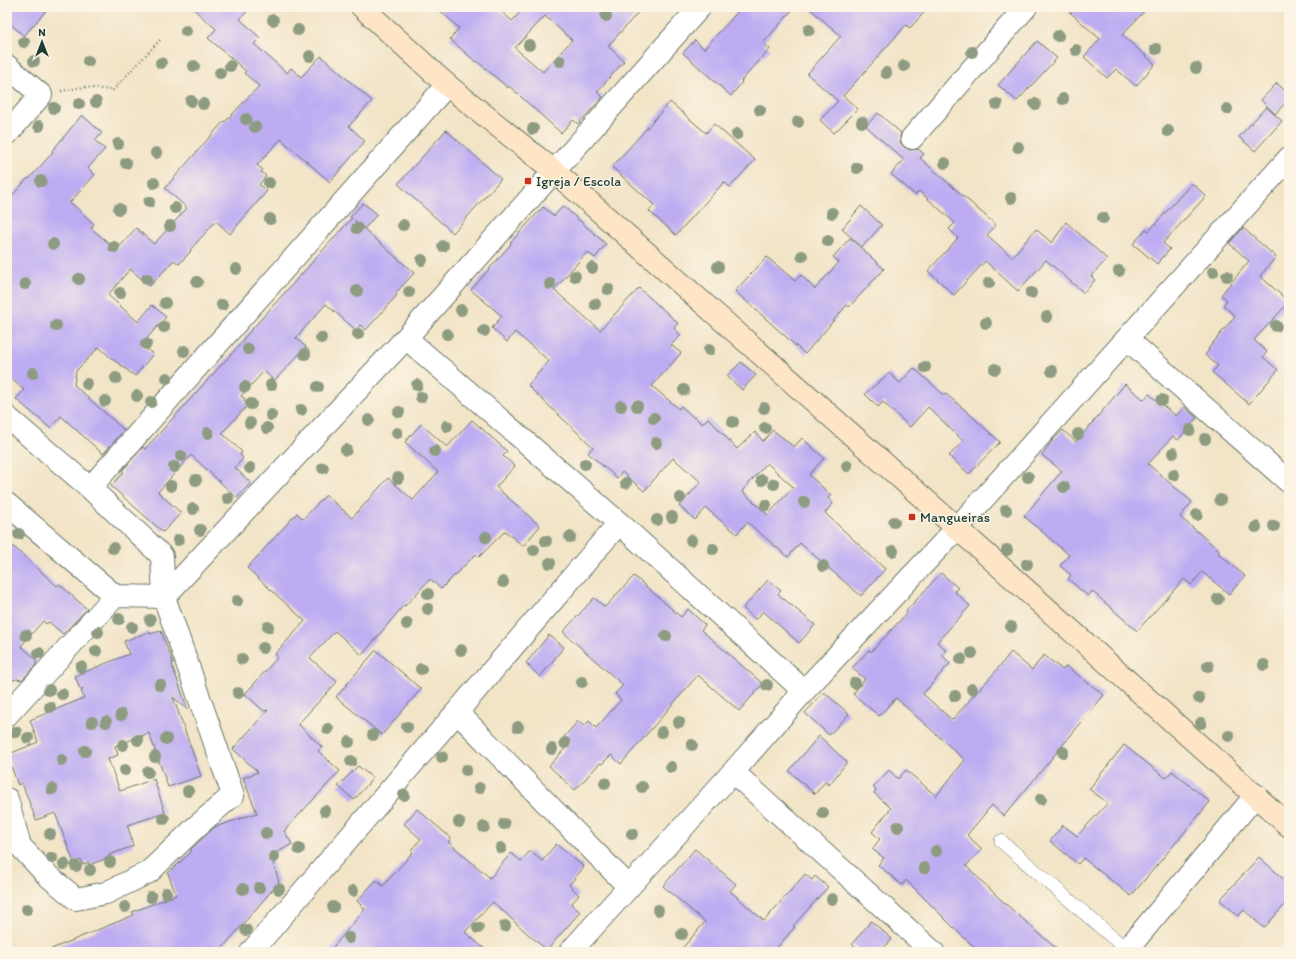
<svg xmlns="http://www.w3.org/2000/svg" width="1296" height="959" font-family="Itim,sans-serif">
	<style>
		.building { fill: #bdacf2; fill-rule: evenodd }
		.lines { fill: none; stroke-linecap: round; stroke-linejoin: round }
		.lane-casing { stroke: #697767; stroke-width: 14 }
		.street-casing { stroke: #697767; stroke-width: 24 }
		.secondary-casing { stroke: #697767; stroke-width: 24 }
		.path { stroke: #697767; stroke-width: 2.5; stroke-dasharray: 1 3; stroke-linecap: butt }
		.lane { stroke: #fff; stroke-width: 13 }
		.street { stroke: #fff; stroke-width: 22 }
		.secondary { stroke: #fde5c5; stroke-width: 22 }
		.tree { fill: #8d9b80 }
		.poi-dot { fill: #c8321e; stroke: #fcf5e5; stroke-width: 1.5 }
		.labels { text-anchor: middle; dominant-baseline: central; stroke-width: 3; stroke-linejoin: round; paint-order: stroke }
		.poi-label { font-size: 14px; fill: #1f3d34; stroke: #fcf5e5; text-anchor: start }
	</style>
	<rect width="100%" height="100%" fill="#fcf5e5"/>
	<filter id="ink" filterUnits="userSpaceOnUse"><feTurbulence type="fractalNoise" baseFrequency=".025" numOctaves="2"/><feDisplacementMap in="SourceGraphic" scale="8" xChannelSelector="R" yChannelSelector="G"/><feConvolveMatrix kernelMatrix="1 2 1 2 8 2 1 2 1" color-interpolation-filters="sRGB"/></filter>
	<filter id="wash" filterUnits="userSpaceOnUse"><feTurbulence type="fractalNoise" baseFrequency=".012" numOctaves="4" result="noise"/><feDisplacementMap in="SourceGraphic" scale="16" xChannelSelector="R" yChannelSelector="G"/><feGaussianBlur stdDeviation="0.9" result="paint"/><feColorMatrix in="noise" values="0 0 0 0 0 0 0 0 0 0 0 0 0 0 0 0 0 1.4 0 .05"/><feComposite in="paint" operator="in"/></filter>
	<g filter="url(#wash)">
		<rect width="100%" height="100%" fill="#f2e4c7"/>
		<g id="blocks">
			<path class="building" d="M7,7H49L24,36L7,21Z
				M191,7H251L240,19L260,38L254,44L287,73L291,68L301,77L321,56L372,101L349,126L365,141L330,182L281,139L257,165L263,170L261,172L266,176L259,185L267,191L230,234L216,221L190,250L191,251L179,264L174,260L150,286L130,269L108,295L138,322L152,305L166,317L141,345L153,354L135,376L110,357L99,347L76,371L74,385L124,430L103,454L61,416L50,428L16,399L24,390L7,375V201L28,178L29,179L53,152L52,151L82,115L102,133L95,141L105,149L88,168L95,175L70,202L94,224L91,228L117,250L136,228L154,244L187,208L165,188L224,121L225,122L259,86L244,73L246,71L208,38L216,29Z
				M436,7H496L512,21L525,7H643L608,46L624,61L597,92L603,97L578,124L573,120L561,133L509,86L508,88L477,61L476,62L450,39L459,28ZM545,16L572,40L543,72L515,48Z
				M742,7H795L763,43L770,49L741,81L742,82L731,96L683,53L695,40L704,49Z
				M808,7H929L910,28L906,25L843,96L858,109L834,133L820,120L838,101L807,74L841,36Z
				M1064,7H1148L1122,35L1155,64L1136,86L1116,69L1107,78L1084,57L1100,39Z
				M1037,41L1057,58L1017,101L998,85Z
				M1277,83L1289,95V99L1275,114L1261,100Z
				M670,102L706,133L714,124L755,160L730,187L724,182L676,235L649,211L654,205L612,167Z
				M1266,107L1282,121L1255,151L1239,137Z
				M878,113L901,133L900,136V142L904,147L910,150L918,149L924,154L920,158L996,225L987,235L1012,257L1036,229L1052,243L1066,222L1107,259L1091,276L1095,280L1084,293L1046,260L1018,291L985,261L954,295L928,271L958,238L949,229L955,223L919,191L915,195L891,174L904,160L866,126Z
				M446,130L501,179L453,233L398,184Z
				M1192,183L1206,196L1163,243L1170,249L1157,264L1133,244L1146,229L1149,231Z
				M363,203L377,214L364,229L354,220L414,273L395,294L397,295L366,330L360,325L356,330L326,304L296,338L306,347L274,381L264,371L241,396L245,399L244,401L248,405L222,433L242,452L240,455L243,458L235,468L251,483L237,498L191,455L158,492L181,513L163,532L111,486L124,472L122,471L143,447L145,449L244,340L243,339L352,218L350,217Z
				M563,206L606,244L595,258L587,252L554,290L600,330L639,288L678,323L674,328L681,335L671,345L681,353L652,386L679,409L681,406L694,418L695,417L702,424L708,418L737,449L755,432L763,441L773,430L794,447L802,438L824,458L809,475L831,495L828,498L833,503L825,513L885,569L861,596L800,543L788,557L747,522L737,534L706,508L695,520L679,506L701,482L673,458L644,491L622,472L617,478L588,453L593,447L531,389L528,385L549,361L515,332L507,342L492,328L502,316L471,290L511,244L510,243L543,207L554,216ZM767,463L793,487L768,515L742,491Z
				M861,206L882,225L862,247L842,229Z
				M1243,228L1276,257L1260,276L1289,302L1254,340L1267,352L1263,357L1278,370L1249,404L1212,372L1218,366L1205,355L1209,350L1208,349L1235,316L1223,305L1227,300L1221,295L1249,261L1229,243Z
				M850,238L884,269L849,307L847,305L805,354L735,291L767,257L795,281L801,275L815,289L839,262L833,257Z
				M741,362L756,375L742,390L727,376Z
				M914,368L944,395L946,394L964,409L1000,442L969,474L949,456L963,441L928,407L910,427L883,402L878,407L865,394L889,373L900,383Z
				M1125,384L1144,400L1149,394L1176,416L1184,407L1197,418L1178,440L1173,436L1148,464L1192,502L1180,517L1220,551L1218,553L1245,576L1229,594L1202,572L1191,585L1184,579L1137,631L1092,591L1088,596L1068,579L1071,575L1060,566L1069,555L1024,516L1062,471L1042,455L1052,441L1063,430L1076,442Z
				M472,420L507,451L503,456L515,466L496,487L540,526L523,546L505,531L479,557L476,554L441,589L430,579L405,606L404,605L362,655L335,631L310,658L337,682L298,724L322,747L318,751L340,771L284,831L292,844L271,856L279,882L219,952H44L134,915L132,912L176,895L168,873L191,852V849L215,827L257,813L243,778L258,772L233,749L268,710L264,711L245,694L278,657L275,654L305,621L247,568L297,513L303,519L326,495L352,518L388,478L413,500L438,472L405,442L421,424L447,447Z
				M7,542L15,548L57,586L59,584L87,609L63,634L49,622L46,624L43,621L21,646L36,659V665L22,680L17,679L7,682Z
				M941,573L958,588L954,591L970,606L937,642L946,650L942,655L950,663L923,694L952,720L995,672L1011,652L1032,670L1044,655L1063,670L1066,666L1104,695L1004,816L992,805L967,835L982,849L966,866L999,898L1060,952H980L960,934L906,880L902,885L878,865L884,858L872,849L880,839L872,832L891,808L874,793L876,790L873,787L889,770L898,779L906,770L936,796L965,760L896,698L879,716L853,694L865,679L852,668L869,650L871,652L907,613L906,611Z
				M634,576L681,617L688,609L705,625L701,630L763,684L739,711L698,675L621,764L611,755L602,764L600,763L575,790L549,766L570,743L564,737L578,721L584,726L589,721L596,728L621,700L615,694L623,685L563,632L594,598L605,607Z
				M768,580L781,591L778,594L815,625L799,643L763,611L756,620L743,608Z
				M161,631L173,663H172L173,668L188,710L173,697L201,776L168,787L149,733L115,746L118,755L108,759L120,791L154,779L165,813L127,825L132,839H131L133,846L109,855L110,857L89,865L88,862L83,865L81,860L74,863L55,813L36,820L22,783L18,785L7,755L38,742L30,720L84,698L81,691L84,689H80L75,676L129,654L124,641L149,632L150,634Z
				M549,635L564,647L540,677L526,663Z
				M376,650L421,689L382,735L336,697Z
				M824,692L849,714L829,735L805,713Z
				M819,736L847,762L829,785L825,782L815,794L789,771Z
				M1124,745L1166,778L1172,771L1210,802L1131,896L1083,858L1078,864L1050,841L1063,825L1077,836L1108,803L1089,789Z
				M358,766L373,778L354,800L338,786Z
				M417,809L451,838L448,842L490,878L511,853L521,861L530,851L542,861L556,844L584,867L569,885L579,895L571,904L580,912L547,950L528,934L493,902L465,932L488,952H329L365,909L357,901L376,880L383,886L413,852L411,850L421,839L404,824Z
				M695,849L736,884L730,891L764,921L805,874L812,880L815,876L828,887L793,926L795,927L773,952H679L705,922L663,886Z
				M1259,857L1289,884V900L1264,928L1244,910L1238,916L1220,900Z
				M871,921L892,939L880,952H862L852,944Z"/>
		</g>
	</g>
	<g filter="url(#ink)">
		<use href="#blocks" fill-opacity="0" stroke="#697767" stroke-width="1"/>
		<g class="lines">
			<g class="lane-casing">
				<path id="lane" d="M1001,841L1127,950"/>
			</g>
			<g class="street-casing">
				<path id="street" d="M7,66L41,95L7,134
					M912,138L1026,7
					M406,338L619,523L804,691
					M1127,339L1289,482
					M7,417L90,488L162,556L164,597L115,596L7,504
					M90,488L447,85
					M457,712L629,887
					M7,715L115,596
					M733,772L933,952
					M7,799L20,846L47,875L76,899L106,893L149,872L197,826L233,795L164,597L406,338L700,7
					M251,952L619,523
					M570,952L733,772L804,691L957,528L1289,158
					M1125,952L1256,795"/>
			</g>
			<g class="secondary-casing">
				<path id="secondary" d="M362,7L447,85L554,171L957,528L1289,826"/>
			</g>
			<path class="path" d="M61,91L84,87L113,90L160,40"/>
			<use href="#lane" class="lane"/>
			<use href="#street" class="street"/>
			<use href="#secondary" class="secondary"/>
		</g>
		<g class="tree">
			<circle cx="606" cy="16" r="6"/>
			<circle cx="273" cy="20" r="6"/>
			<circle cx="298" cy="30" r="6"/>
			<circle cx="809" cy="30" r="6"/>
			<circle cx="186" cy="31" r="6"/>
			<circle cx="1058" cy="36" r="6"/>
			<circle cx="24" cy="42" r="6"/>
			<circle cx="529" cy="45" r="6"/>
			<circle cx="1156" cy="49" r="6"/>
			<circle cx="1076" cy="50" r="6"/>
			<circle cx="972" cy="52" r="6"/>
			<circle cx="310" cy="56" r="6"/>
			<circle cx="34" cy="61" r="6"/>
			<circle cx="88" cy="61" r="6"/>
			<circle cx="560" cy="61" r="6"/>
			<circle cx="161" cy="63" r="6"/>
			<circle cx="194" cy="66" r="6"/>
			<circle cx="230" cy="66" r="6"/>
			<circle cx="904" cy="66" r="6"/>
			<circle cx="1196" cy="68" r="6"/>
			<circle cx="220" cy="73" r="6"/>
			<circle cx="886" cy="73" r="6"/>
			<circle cx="1063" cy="99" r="6"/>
			<circle cx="191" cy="101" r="6"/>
			<circle cx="96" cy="102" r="6"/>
			<circle cx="79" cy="104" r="6"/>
			<circle cx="203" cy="104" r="6"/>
			<circle cx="997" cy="104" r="6"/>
			<circle cx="1035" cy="104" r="6"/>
			<circle cx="54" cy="108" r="6"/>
			<circle cx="1227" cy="109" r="6"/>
			<circle cx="760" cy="110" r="6"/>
			<circle cx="246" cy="119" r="6"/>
			<circle cx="798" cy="122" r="6"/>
			<circle cx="862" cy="122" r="6"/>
			<circle cx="39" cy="126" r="6"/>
			<circle cx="255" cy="127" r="6"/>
			<circle cx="533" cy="129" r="6"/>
			<circle cx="1168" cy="131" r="6"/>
			<circle cx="737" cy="134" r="6"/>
			<circle cx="118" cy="144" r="6"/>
			<circle cx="1018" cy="147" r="6"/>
			<circle cx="156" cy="153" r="6"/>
			<circle cx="126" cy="163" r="6"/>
			<circle cx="945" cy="163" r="6"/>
			<circle cx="857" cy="168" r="6"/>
			<circle cx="41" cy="181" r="6"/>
			<circle cx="154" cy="183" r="6"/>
			<circle cx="269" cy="183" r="6"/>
			<circle cx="1011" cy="198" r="6"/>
			<circle cx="149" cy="202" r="6"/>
			<circle cx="175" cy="208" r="6"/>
			<circle cx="119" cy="209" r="6"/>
			<circle cx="832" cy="213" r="6"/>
			<circle cx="1103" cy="218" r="6"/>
			<circle cx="270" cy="219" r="6"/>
			<circle cx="403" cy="225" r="6"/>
			<circle cx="170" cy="226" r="6"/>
			<circle cx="357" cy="228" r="6"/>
			<circle cx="828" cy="241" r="6"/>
			<circle cx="53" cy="244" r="6"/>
			<circle cx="443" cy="246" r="6"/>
			<circle cx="114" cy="247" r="6"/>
			<circle cx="802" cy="256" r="6"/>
			<circle cx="422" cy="260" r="6"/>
			<circle cx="718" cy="267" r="6"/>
			<circle cx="592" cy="268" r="6"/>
			<circle cx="236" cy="269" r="6"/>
			<circle cx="1119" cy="271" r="6"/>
			<circle cx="1213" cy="272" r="6"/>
			<circle cx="575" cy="276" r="6"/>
			<circle cx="1227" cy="276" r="6"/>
			<circle cx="79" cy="279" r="6"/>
			<circle cx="147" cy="279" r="6"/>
			<circle cx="197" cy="282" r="6"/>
			<circle cx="989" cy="283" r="6"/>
			<circle cx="25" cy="284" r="6"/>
			<circle cx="550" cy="284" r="6"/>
			<circle cx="608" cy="289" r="6"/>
			<circle cx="357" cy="291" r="6"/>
			<circle cx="409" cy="292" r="6"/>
			<circle cx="120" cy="293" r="6"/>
			<circle cx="1031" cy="293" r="6"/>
			<circle cx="165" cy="303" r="6"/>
			<circle cx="595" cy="304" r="6"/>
			<circle cx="222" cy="305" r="6"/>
			<circle cx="461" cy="310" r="6"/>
			<circle cx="1047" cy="317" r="6"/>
			<circle cx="986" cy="323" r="6"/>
			<circle cx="56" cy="326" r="6"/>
			<circle cx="1276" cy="326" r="6"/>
			<circle cx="164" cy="327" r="6"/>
			<circle cx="484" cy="331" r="6"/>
			<circle cx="358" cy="334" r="6"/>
			<circle cx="447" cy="334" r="6"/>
			<circle cx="321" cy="338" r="6"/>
			<circle cx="146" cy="344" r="6"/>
			<circle cx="248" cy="349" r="6"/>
			<circle cx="709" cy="350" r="6"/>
			<circle cx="184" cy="351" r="6"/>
			<circle cx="305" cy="354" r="6"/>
			<circle cx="925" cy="367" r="6"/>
			<circle cx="995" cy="369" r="6"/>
			<circle cx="1052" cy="371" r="6"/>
			<circle cx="33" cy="373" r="6"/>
			<circle cx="116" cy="378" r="6"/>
			<circle cx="167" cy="378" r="6"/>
			<circle cx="87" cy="384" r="6"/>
			<circle cx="271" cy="385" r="6"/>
			<circle cx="417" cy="385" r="6"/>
			<circle cx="245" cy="387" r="6"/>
			<circle cx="318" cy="387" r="6"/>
			<circle cx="684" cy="390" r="6"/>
			<circle cx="137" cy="396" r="6"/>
			<circle cx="421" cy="397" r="6"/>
			<circle cx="1162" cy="400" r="6"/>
			<circle cx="105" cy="401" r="6"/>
			<circle cx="151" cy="402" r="6"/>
			<circle cx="251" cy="404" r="6"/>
			<circle cx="621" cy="406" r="6"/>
			<circle cx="637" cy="406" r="6"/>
			<circle cx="764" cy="408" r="6"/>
			<circle cx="301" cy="410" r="6"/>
			<circle cx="399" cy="412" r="6"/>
			<circle cx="271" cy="415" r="6"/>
			<circle cx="654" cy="418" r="6"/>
			<circle cx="369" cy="420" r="6"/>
			<circle cx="733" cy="422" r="6"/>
			<circle cx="250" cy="423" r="6"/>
			<circle cx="447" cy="426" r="6"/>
			<circle cx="267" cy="428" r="6"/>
			<circle cx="765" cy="428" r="6"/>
			<circle cx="1190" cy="430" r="6"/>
			<circle cx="208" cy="433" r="6"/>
			<circle cx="397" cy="433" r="6"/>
			<circle cx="1078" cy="434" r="6"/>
			<circle cx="1205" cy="439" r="6"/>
			<circle cx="656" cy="443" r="6"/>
			<circle cx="346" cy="450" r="6"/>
			<circle cx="435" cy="451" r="6"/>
			<circle cx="1173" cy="453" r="6"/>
			<circle cx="181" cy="456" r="6"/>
			<circle cx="585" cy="464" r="6"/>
			<circle cx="847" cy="466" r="6"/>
			<circle cx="174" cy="467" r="6"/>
			<circle cx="250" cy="468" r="6"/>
			<circle cx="323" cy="468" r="6"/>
			<circle cx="1174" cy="475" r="6"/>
			<circle cx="1028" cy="477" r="6"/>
			<circle cx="398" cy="478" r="6"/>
			<circle cx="196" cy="480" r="6"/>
			<circle cx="762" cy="480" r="6"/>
			<circle cx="626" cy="483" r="6"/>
			<circle cx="774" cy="484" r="6"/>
			<circle cx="171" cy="486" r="6"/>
			<circle cx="1064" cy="487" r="6"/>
			<circle cx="228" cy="498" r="6"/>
			<circle cx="680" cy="498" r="6"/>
			<circle cx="1220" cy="500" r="6"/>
			<circle cx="804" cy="502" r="6"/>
			<circle cx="766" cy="505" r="6"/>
			<circle cx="193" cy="509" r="6"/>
			<circle cx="1006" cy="510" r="6"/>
			<circle cx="1197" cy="515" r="6"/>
			<circle cx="672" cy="517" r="6"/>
			<circle cx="657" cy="520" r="6"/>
			<circle cx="894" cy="522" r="6"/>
			<circle cx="1274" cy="526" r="6"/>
			<circle cx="1256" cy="527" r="6"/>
			<circle cx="200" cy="530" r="6"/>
			<circle cx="19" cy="534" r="6"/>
			<circle cx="486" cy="537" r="6"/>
			<circle cx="570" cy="537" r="6"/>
			<circle cx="178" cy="540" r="6"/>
			<circle cx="691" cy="540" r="6"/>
			<circle cx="546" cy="541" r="6"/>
			<circle cx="113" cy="548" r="6"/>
			<circle cx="713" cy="549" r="6"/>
			<circle cx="534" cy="550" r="6"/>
			<circle cx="1007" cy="550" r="6"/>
			<circle cx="893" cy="551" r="6"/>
			<circle cx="550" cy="563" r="6"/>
			<circle cx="1027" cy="564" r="6"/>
			<circle cx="823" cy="566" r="6"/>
			<circle cx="503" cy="582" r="6"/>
			<circle cx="428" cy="594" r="6"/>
			<circle cx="1218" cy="599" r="6"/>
			<circle cx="237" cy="601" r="6"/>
			<circle cx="428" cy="609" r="6"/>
			<circle cx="119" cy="619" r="6"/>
			<circle cx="150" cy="620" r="6"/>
			<circle cx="407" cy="624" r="6"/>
			<circle cx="132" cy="627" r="6"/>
			<circle cx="268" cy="627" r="6"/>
			<circle cx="1011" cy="627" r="6"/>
			<circle cx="98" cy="632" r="6"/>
			<circle cx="26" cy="635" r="6"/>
			<circle cx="666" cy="636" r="6"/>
			<circle cx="263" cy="648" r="6"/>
			<circle cx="461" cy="650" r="6"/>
			<circle cx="96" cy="651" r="6"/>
			<circle cx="39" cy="653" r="6"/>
			<circle cx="972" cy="653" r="6"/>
			<circle cx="242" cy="659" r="6"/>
			<circle cx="961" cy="659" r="6"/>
			<circle cx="1264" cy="665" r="6"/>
			<circle cx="1208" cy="666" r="6"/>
			<circle cx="81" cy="667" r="6"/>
			<circle cx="421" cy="669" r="6"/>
			<circle cx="582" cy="682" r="6"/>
			<circle cx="855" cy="683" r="6"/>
			<circle cx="160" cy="685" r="6"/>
			<circle cx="767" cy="685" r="6"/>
			<circle cx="972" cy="689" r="6"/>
			<circle cx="49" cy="690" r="6"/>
			<circle cx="238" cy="693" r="6"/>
			<circle cx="62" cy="694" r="6"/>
			<circle cx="955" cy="696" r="6"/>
			<circle cx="1199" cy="698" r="6"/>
			<circle cx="50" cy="707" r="6"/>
			<circle cx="121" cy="715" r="6"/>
			<circle cx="92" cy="722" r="6"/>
			<circle cx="106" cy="722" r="6"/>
			<circle cx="679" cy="722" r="6"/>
			<circle cx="1201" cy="723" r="6"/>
			<circle cx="407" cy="727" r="6"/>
			<circle cx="518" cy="727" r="6"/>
			<circle cx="328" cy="729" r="6"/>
			<circle cx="16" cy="732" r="6"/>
			<circle cx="662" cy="732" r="6"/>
			<circle cx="373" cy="735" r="6"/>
			<circle cx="1229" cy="736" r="6"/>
			<circle cx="28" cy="738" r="6"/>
			<circle cx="166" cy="739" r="6"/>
			<circle cx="138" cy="740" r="6"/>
			<circle cx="349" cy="742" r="6"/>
			<circle cx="565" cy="743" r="6"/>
			<circle cx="123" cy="745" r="6"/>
			<circle cx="692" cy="745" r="6"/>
			<circle cx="552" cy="749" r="6"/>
			<circle cx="85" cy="751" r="6"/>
			<circle cx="1063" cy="752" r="6"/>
			<circle cx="155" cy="757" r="6"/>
			<circle cx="442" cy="757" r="6"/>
			<circle cx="62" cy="760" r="6"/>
			<circle cx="351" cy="761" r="6"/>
			<circle cx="671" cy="767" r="6"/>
			<circle cx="125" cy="770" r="6"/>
			<circle cx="466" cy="770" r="6"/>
			<circle cx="148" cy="772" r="6"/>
			<circle cx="605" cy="783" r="6"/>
			<circle cx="642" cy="787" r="6"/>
			<circle cx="479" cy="788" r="6"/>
			<circle cx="52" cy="789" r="6"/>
			<circle cx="188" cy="791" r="6"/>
			<circle cx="404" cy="795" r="6"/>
			<circle cx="1041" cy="799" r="6"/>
			<circle cx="325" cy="811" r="6"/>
			<circle cx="823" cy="813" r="6"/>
			<circle cx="164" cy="819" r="6"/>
			<circle cx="459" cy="822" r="6"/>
			<circle cx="504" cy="824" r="6"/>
			<circle cx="484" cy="827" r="6"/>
			<circle cx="898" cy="827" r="6"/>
			<circle cx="266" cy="833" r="6"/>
			<circle cx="50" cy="834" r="6"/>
			<circle cx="632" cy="834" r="6"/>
			<circle cx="501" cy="848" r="6"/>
			<circle cx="299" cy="849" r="6"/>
			<circle cx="936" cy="851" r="6"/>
			<circle cx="274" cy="857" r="6"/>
			<circle cx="52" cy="858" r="6"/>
			<circle cx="110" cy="862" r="6"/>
			<circle cx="64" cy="864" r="6"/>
			<circle cx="76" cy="866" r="6"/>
			<circle cx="924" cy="868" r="6"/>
			<circle cx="90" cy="870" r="6"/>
			<circle cx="259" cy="888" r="6"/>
			<circle cx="243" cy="889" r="6"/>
			<circle cx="279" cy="889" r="6"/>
			<circle cx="353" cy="891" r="6"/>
			<circle cx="166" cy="893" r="6"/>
			<circle cx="151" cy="897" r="6"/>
			<circle cx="832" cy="899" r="6"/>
			<circle cx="125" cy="907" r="6"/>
			<circle cx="333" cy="907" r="6"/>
			<circle cx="27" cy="909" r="6"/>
			<circle cx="658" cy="910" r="6"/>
			<circle cx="505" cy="926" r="6"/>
			<circle cx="478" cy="928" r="6"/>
			<circle cx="246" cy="930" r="6"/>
			<circle cx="682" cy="934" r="6"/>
			<circle cx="349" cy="938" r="6"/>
		</g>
	</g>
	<g class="poi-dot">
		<rect x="524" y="177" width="8" height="8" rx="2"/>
		<rect x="908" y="513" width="8" height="8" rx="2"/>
	</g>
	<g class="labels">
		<g class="poi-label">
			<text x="536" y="181">Igreja / Escola</text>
			<text x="920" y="517">Mangueiras</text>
		</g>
	</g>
	<rect width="1296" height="959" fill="none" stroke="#fcf5e5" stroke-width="24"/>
	<g transform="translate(42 42)" stroke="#fcf5e5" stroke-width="3" paint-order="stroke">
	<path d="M0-3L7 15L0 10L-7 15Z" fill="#1f3d34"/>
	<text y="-6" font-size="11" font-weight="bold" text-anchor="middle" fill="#1f3d34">N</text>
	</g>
</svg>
